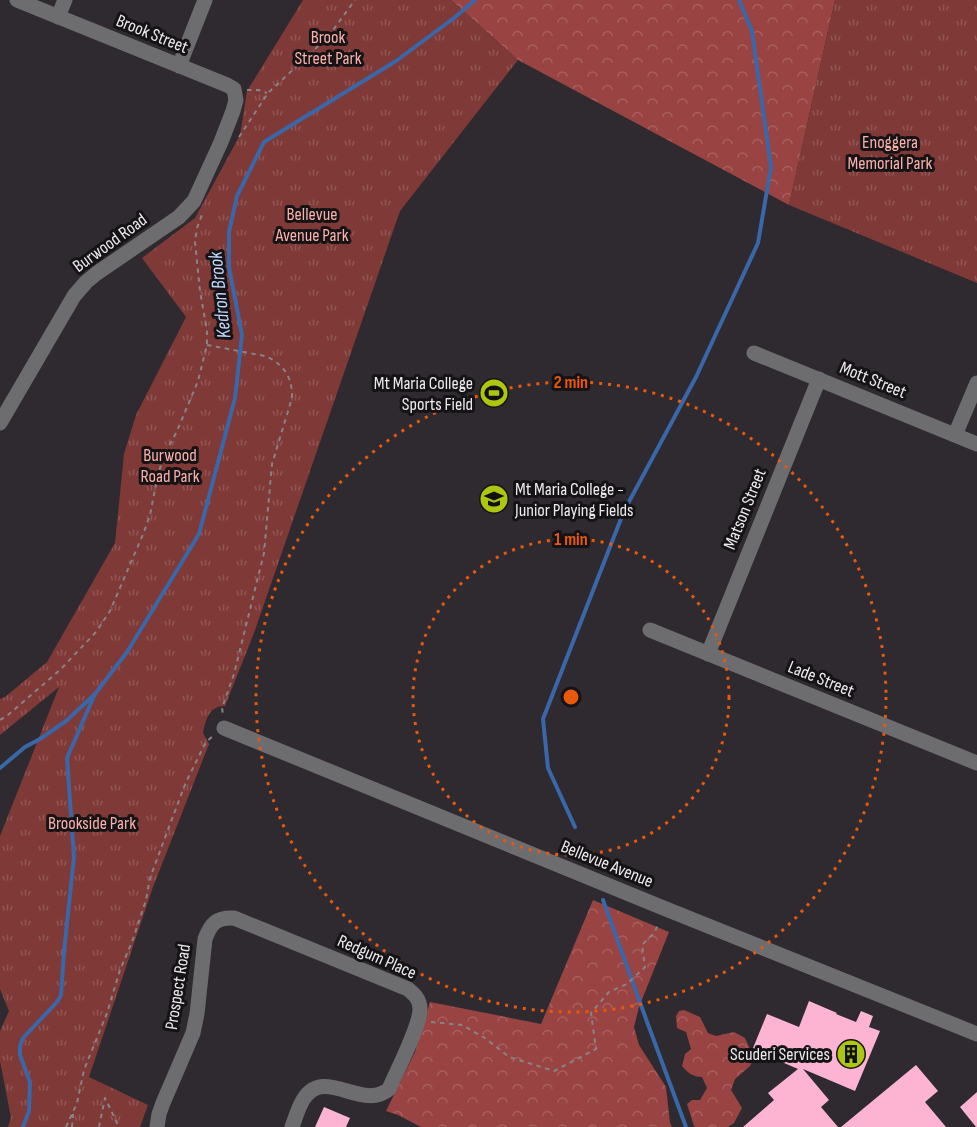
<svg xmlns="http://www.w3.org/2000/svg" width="977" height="1127" font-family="'Sofia Sans Condensed',sans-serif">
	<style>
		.forest { fill: url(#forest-crowns) }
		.park { fill: url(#park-tufts) }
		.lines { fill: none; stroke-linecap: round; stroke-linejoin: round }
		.stream { stroke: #3967a8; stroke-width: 4 }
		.building { fill: #fcb4d2 }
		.path { stroke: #878488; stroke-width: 2; stroke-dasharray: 4.5 4.5; stroke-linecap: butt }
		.minor { stroke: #6d6d70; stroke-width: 15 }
		.ring { fill: none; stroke: #e8590c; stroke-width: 3; stroke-dasharray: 3 6 }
		.labels { text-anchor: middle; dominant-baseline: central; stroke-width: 6; stroke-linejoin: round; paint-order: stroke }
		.street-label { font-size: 18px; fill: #eeebee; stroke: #151315 }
		.park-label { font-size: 18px; fill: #fbb1ac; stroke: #151315 }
		.poi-label { font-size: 18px; fill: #eeebee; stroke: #151315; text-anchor: end }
		.water-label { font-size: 20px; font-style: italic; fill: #bed7fc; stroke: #151315 }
		.centre { fill: #e8590c; stroke: #151315; stroke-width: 3 }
		.ring-label { font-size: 18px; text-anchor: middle; font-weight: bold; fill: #e8590c; stroke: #151315; stroke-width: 6; stroke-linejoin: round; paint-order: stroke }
	</style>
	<defs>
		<pattern id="forest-crowns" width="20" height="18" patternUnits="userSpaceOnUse" patternTransform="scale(1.5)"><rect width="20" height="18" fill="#994442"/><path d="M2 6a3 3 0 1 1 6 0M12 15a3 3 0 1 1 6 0" fill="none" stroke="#a85f5e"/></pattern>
		<pattern id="park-tufts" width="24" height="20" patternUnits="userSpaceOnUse" patternTransform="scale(1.5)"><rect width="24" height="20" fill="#7f3937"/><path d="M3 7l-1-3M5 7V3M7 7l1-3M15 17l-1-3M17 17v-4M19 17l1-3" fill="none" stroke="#915654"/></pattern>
	</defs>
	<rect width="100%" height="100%" fill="#2e2a2f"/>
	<path class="forest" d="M451,0H835L789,205L518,60Z
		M593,900L669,932L639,1007L634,1027L639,1045L666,1087L670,1123L672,1127H421L398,1115L386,1111L415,1052L430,1002L541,1024Z
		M684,1010L700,1017L708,1033L716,1036L734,1032L745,1038L754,1058L750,1066L735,1079L731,1090L742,1108L734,1123L728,1127H696L694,1126L687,1104L692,1100H700L707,1088L702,1077C693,1077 688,1073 682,1066L685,1054L691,1049L686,1032L677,1028L676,1016L679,1011Z"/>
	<path class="park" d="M303,0H451L518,60L400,211L254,633L225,706C209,706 206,719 203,733L209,744L153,887L89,1077L148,1105L140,1127H8L11,1118L0,1061V1031L9,1011L0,989V836L59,687L0,735V699L5,697L47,662L115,543L124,454L136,415L186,317L142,258L195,218L240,135L247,91Z
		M835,0H977V283L789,205Z"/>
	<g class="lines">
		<path class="stream" d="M0,768L25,747L40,739L66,721L95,694L127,652L199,534L235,398L242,335L229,267V232L237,196L264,142L396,61L454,18L475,0
			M575,827L548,768L543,719L624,511L696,377L758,243L771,167L752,31L739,0
			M603,900L646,1019L686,1127
			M23,1127L29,1111L30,1082L20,1055V1046L23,1038L57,1002L61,995L64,952L74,857L67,758L94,696"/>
	</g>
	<path class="building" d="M809,1001L837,1013L836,1014L856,1022L861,1011L873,1016L869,1027L880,1031L855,1091L803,1069L829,1100L821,1107L838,1127H743L774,1100L768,1093L798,1069L761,1053V1052L753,1048L767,1014L799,1027Z
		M916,1065L938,1091L925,1102L946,1127H841Z
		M977,1092V1127H976L960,1107Z
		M324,1107L350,1118L346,1127H315Z"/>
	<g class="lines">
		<path class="path" d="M247,90H258L267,93
			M239,137L268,93L328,37L355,0
			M207,345L265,356C283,363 293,378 292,398L272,464L264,553L234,674L222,708L223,715
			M0,720L8,715L60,670L96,632L110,611L144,532L150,515L157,479L163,458L177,431L198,381L207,345V331L200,291L195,242L197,228L203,212
			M431,1022L462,1025L485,1038L509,1057L554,1071L596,1049L591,1013L609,992L627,984L645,967L642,945L654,933L659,923
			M66,1127L77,1103L84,1070L107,1013L120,970L132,942L146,900L150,878L169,827L186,782L206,742L213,736
			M72,1127L73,1114
			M99,1127L105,1098L119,1127"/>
		<path class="minor" d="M58,17L65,0
			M179,66L205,0
			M754,353L977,444
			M0,423L74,296L86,282L97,273L179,217L194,201L221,142L233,111L236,100L234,89L227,85L17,0
			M955,435L977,383
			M650,630L977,763
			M708,654L819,379
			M224,728L661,907L977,1034
			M157,1127L159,1114L163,1103L193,1033L197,1014L205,939C211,923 217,917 234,918L408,989C414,994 420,999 420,1009C420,1027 397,1070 389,1089C362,1112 324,1065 303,1100C298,1108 295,1119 292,1127"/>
	</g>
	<g class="ring">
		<circle cx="571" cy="697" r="158"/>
		<circle cx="571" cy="697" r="315"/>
	</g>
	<defs>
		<g id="stadium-disc" transform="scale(1.5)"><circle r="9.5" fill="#adc610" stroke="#151315"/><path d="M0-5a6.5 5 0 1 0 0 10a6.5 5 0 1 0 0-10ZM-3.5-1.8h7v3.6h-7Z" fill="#111"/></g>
		<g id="school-disc" transform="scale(1.5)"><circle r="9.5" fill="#adc610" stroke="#151315"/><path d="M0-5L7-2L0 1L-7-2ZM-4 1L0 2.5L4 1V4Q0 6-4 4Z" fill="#111"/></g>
		<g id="building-disc" transform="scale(1.5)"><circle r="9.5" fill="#adc610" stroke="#151315"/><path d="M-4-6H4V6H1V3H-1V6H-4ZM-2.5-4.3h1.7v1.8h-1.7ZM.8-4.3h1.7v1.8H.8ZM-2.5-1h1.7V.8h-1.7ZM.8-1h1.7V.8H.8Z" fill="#111"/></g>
	</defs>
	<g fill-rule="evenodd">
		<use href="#stadium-disc" x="494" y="393"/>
		<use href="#school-disc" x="494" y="499"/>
		<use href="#building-disc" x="851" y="1054"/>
	</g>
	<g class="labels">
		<g class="street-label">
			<text transform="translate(152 34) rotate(22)">Brook Street</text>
			<text transform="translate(110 243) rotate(-36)">Burwood Road</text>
			<text transform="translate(873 380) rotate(22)">Mott Street</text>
			<text transform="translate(745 509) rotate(-68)">Matson Street</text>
			<text transform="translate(821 679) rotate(22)">Lade Street</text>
			<text transform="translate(607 864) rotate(22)">Bellevue Avenue</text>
			<text transform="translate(377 957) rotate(24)">Redgum Place</text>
			<text transform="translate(178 987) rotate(-81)">Prospect Road</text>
		</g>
		<g class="park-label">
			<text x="328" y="37">Brook<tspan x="328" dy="21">Street Park</tspan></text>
			<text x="890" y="142">Enoggera<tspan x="890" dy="21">Memorial Park</tspan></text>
			<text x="312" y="214">Bellevue<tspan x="312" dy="21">Avenue Park</tspan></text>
			<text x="170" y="455">Burwood<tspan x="170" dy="21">Road Park</tspan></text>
			<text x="92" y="823">Brookside Park</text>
		</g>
		<g class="poi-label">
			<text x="473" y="383">Mt Maria College<tspan x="473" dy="21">Sports Field</tspan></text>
			<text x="515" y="489" text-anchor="start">Mt Maria College -<tspan x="515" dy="21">Junior Playing Fields</tspan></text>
			<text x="830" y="1054">Scuderi Services</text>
		</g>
		<g class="water-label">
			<text transform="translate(220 295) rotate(-96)">Kedron Brook</text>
		</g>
	</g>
	<circle cx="571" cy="697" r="9" class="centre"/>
	<g class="ring-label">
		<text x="571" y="388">2 min</text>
		<text x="571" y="545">1 min</text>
	</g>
</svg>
